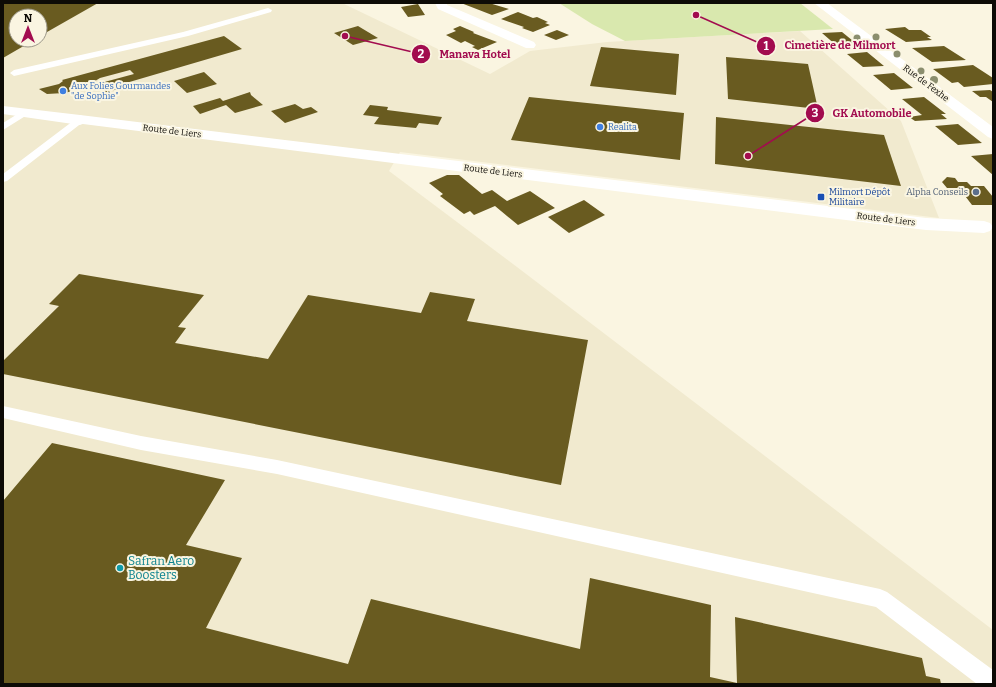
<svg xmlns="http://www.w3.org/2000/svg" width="996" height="687" font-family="Bitter,serif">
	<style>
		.built { fill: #f1eacf; fill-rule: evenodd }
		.green { fill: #d9e8ae }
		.building { fill: #695b20 }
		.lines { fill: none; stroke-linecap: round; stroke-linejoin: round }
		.service { fill: #fff; fill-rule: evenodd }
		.minor { fill: #fff; fill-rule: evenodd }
		.tertiary { fill: #fff; fill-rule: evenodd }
		.tree { fill: #8b8e6e }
		.shop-dot { fill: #3f7fe0; stroke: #faf5e1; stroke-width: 1.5 }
		.service-dot { fill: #5c6f8a; stroke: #faf5e1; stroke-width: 1.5 }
		.transit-dot { fill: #1a4fb4; stroke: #faf5e1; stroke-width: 1.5 }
		.culture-dot { fill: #0f9aa8; stroke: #faf5e1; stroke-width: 1.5 }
		.labels { text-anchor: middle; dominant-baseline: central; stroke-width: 4; stroke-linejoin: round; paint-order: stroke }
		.far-street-label { font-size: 9px; fill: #0d0b06; stroke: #faf5e1 }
		.far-shop-label { font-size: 9px; fill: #366cbe; stroke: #faf5e1; text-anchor: start }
		.far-transit-label { font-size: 9px; fill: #164399; stroke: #faf5e1; text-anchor: start }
		.far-service-label { font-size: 9px; fill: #4e5e75; stroke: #faf5e1; text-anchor: end }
		.near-culture-label { font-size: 12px; fill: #0d838f; stroke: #faf5e1; text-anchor: start }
		.leader { fill: none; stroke: #a20c4f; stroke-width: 1.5 }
		.callout-dot { fill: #a20c4f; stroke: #faf5e1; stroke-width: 1.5 }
		.mark-label { font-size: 12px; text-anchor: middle; font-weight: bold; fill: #fff }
		.callout-label { font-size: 11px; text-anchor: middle; font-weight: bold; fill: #a20c4f; stroke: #faf5e1; stroke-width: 4; stroke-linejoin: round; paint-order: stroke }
	</style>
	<rect width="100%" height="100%" fill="#faf5e1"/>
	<path class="built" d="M3,3H342L490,74L530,51L607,42L800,31L901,121L939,218L400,152L389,171L517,267L993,630V684H3ZM16,16H40V40H16Z"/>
	<path class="green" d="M559,3H800L833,29L625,41L592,24Z"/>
	<path class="building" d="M3,3H98L40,36V16H16V40H34L3,58Z
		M461,3H489L509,9L492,15Z
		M418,4L425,15L408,17L401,7Z
		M518,12L533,18L537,17L548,22L545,23L550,25L533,32L522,28L524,27L501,19Z
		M358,26L378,38L353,45L334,33Z
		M460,26L474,32L473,33L497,42L478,50L472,47L475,46L465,41L461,43L446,35L456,31L453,29Z
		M905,27L909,30H921L931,37H927L932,40L906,42L885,29Z
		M557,30L569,35L556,40L544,35Z
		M842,32L858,45L837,46L822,33Z
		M224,36L242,49L126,83L128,86L104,93L97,84L134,74L130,70L100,78L82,89L64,93L47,94L39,89L59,84L63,81L62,80Z
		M944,46L966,60L932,62L912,48Z
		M601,47L679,54L676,95L590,86Z
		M867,52L884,66L863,67L847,54Z
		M726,57L808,64L818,109L728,99Z
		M973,65L993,78V84L964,87L958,82L952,83L933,69Z
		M204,72L217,84L187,93L174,81Z
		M894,73L913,88L891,90L873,75Z
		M990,90L993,92V102L986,97H980L972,91Z
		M250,92L251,95L263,105L235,113L226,105L200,114L193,106L220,98L223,101Z
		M529,97L684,113L680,160L511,140Z
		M924,97L946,114H941L947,119L915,121L909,117L922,115L902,99Z
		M295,104L303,109L311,107L318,112L285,123L271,111Z
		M370,105L388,107L387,110L442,117L438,125L419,123L416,128L374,124L379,117L363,115Z
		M716,117L884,135L901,186L715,164Z
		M958,124L982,143L958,145L935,126Z
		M993,154V175L971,156Z
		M447,175H459L482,194L492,190L507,201L530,191L555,208L518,225L495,206L474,215L470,211L464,214L440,196L443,194L429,183Z
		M947,177L955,178L958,182H967L971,186H984L993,197V205H972L959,188H947L942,182Z
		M584,200L605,215L569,233L548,217Z
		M79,274L204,295L178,327L186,328L175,343L268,359L308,295L421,313L430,292L475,299L467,321L588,340L561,485L3,374V361L59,306L49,304Z
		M52,443L225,480L186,545L242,558L206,628L348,664L371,599L580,649L590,578L711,605L710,677L737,683L735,617L922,658L926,676L940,679L941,684H3V501Z"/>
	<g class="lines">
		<path class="service" d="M268,8L272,10L271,12L188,36L14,76L10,73L14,70L183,32Z
			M24,110L27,111L29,113L27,115L3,130V123Z
			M80,117L85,120L83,122L7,181L3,182V174L77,118Z
			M3,406L141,436L277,460L880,589L887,592L993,670V684H977L876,607L277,474L141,450L3,418Z"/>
		<path class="minor" d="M435,3H447V5L534,42L536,45L534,48H526L438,9Z
			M814,3H827L993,127V139L988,137Z
			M3,106L80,115L85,117L88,120L85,123L80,125L3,114Z"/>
		<path class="tertiary" d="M80,115L926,218L984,221L990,223L993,227L990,231L984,233L926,230L75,123L72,120L75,117Z"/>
	</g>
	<g class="tree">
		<circle cx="876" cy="37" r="3.5"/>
		<circle cx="857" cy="38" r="3.5"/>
		<circle cx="868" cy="46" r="3.5"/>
		<circle cx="887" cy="46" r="3.5"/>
		<circle cx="897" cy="54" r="3.5"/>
		<circle cx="921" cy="71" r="3.5"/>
		<circle cx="934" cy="80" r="4"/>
	</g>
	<g class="shop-dot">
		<circle cx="63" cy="91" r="4"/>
		<circle cx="600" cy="127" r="4"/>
	</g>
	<circle class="service-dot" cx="976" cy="192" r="4"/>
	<rect class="transit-dot" x="817" y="193" width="8" height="8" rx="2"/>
	<circle class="culture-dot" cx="120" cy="568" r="4"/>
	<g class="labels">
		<g class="far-street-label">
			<text transform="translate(926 83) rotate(37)">Rue de Fexhe</text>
			<text transform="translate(172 131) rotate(7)">Route de Liers</text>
			<text transform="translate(493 171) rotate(7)">Route de Liers</text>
			<text transform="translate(886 219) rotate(7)">Route de Liers</text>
		</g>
		<g class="far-shop-label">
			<text x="71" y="86">Aux Folies Gourmandes<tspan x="71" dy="10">"de Sophie"</tspan></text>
			<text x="608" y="127">Realita</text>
		</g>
		<g class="far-transit-label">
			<text x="829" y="192">Milmort Dépôt<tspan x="829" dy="10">Militaire</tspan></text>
		</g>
		<g class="far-service-label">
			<text x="968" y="192">Alpha Conseils</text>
		</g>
		<g class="near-culture-label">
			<text x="128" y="561">Safran Aero<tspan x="128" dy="14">Boosters</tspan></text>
		</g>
	</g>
	<path class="leader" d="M696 15L766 46M345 36L421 54M748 156L815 113"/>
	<g class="callout-dot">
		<circle cx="696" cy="15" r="4"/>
		<circle cx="345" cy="36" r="4"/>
		<circle cx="748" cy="156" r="4"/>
		<circle cx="766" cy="46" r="10"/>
		<circle cx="421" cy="54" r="10"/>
		<circle cx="815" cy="113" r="10"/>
	</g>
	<g class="mark-label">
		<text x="766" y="50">1</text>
		<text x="421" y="58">2</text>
		<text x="815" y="117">3</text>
	</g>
	<g class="callout-label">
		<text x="840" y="49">Cimetière de Milmort</text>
		<text x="475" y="58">Manava Hotel</text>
		<text x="872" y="117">GK Automobile</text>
	</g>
	<rect width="996" height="687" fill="none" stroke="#0d0b06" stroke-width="8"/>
	<g transform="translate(28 28)"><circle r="19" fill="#faf5e1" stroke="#9b9789"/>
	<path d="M0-3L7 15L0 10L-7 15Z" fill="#a20c4f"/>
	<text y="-6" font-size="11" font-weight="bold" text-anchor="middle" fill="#0d0b06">N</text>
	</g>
</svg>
